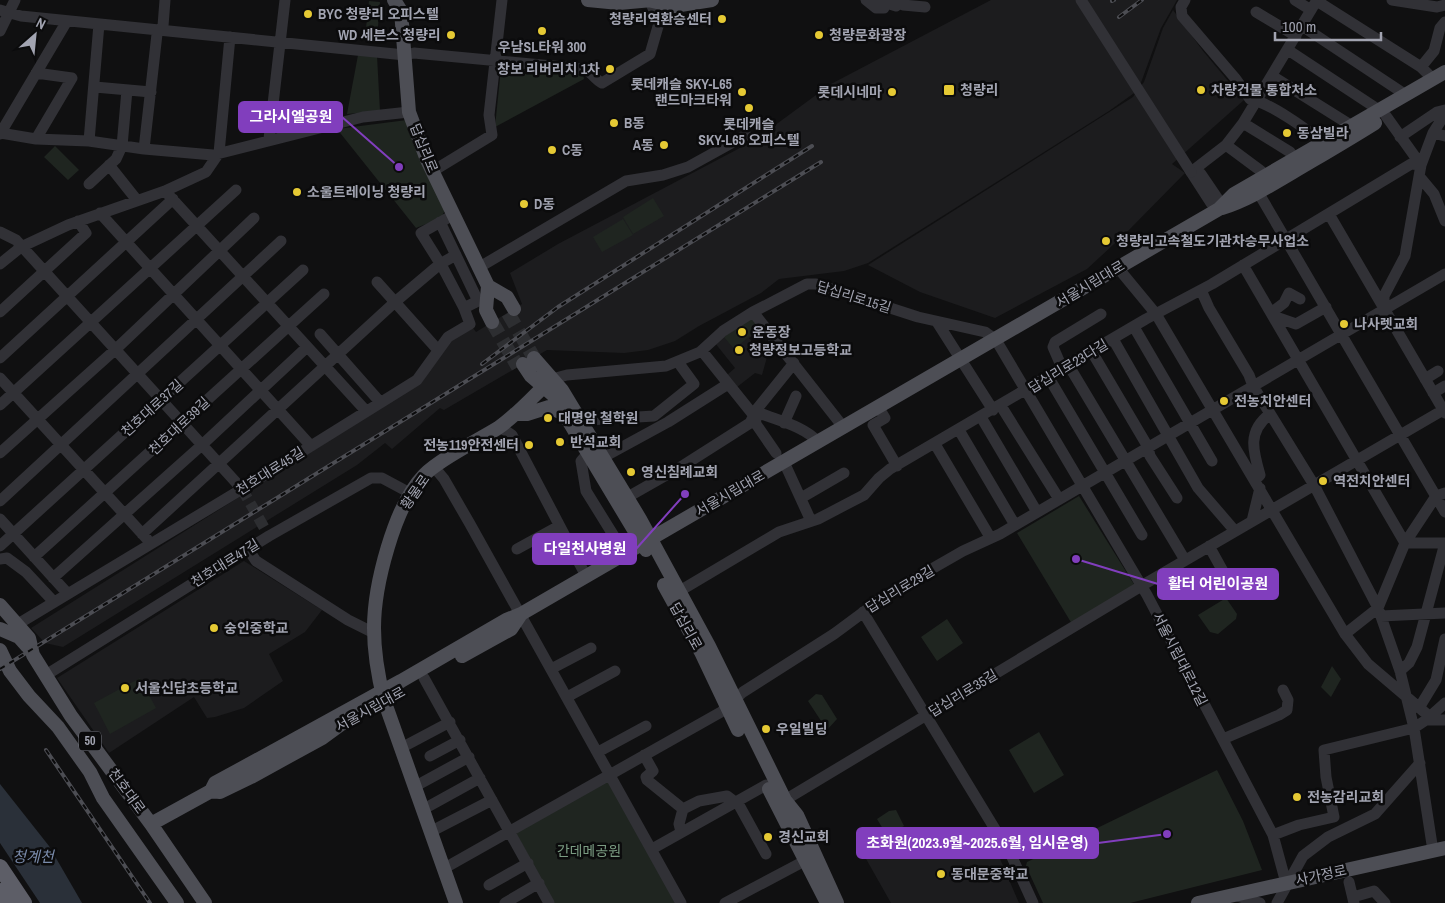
<svg xmlns="http://www.w3.org/2000/svg" width="1445" height="903" font-family="'Archivo Narrow','Noto Sans KR',sans-serif">
	<style>
		.built { fill: #1c1c1e }
		.green { fill: #1f2520 }
		.water { fill: #2a3039 }
		.lines { fill: none; stroke-linecap: round; stroke-linejoin: round }
		.minor-tunnel { stroke: #2d2e31; stroke-width: 11; stroke-dasharray: 11 5.5; stroke-linecap: butt }
		.major-tunnel { stroke: #2d2e31; stroke-width: 14; stroke-dasharray: 14 7; stroke-linecap: butt }
		.minor { stroke: #313136; stroke-width: 11 }
		.major { stroke: #4d4e55; stroke-width: 14 }
		.highway { stroke: #5d5e67; stroke-width: 16 }
		.rail-casing { stroke: #4c4d53; stroke-width: 4 }
		.rail { stroke: #0b0b0c; stroke-width: 2; stroke-dasharray: 5.5; stroke-linecap: butt }
		.minor-bridge { stroke: #313136; stroke-width: 11 }
		.poi-dot { fill: #e5c934; stroke: #0b0b0c; stroke-width: 2 }
		.labels { text-anchor: middle; dominant-baseline: central; stroke-width: 5; stroke-linejoin: round; paint-order: stroke }
		.shield { fill: #0b0b0c; stroke: #757680; stroke-width: 1 }
		.shield-label { font-size: 12px; font-weight: bold; fill: #a2a4b1 }
		.poi-label { font-size: 14px; font-weight: bold; fill: #a2a4b1; stroke: #0b0b0c; text-anchor: start }
		.street-label { font-size: 14px; fill: #a2a4b1; stroke: #0b0b0c }
		.park-label { font-size: 14px; fill: #7a9b82; stroke: #0b0b0c }
		.water-label { font-size: 15px; font-style: italic; fill: #7a8bab; stroke: #0b0b0c }
		.leader { fill: none; stroke: #813ebd; stroke-width: 2 }
		.callout-dot { fill: #813ebd; stroke: #0b0b0c; stroke-width: 2 }
		.callout { fill: #813ebd; stroke: #813ebd; stroke-width: 2 }
		.callout-label { font-size: 15px; text-anchor: middle; font-weight: bold; fill: #fff }
	</style>
	<rect width="100%" height="100%" fill="#101011"/>
	<path class="built" d="M991,0H1177L1161,28L1139,88L1144,82L1163,28L1173,10L1203,51L1244,100L1172,164L1185,173L1127,232L1087,269L995,318L920,292L868,265L1133,97L1137,91L1109,111L868,263L844,271L779,279L761,293L699,326L675,341L648,350L624,353L547,350L444,410L440,408L392,449L385,443L357,465L63,647L45,643L31,628L422,382L449,339L473,328L476,332L522,304L510,273L558,244L755,140L831,84Z
		M752,315L763,328L749,338L763,356L767,357L762,375L755,373L737,387L727,375L735,368L715,343Z
		M244,561L322,610L305,632L269,654L283,681L244,708L215,717L207,718L194,697L109,753L57,678Z
		M876,835L941,848L971,839L995,847L1019,903H891L861,850Z"/>
	<path class="green" d="M369,1L380,2L377,39L365,37Z
		M358,55L377,56L380,111L347,114Z
		M501,68L583,74L584,79L495,127Z
		M407,120L447,206L441,218L416,228L337,129Z
		M55,146L79,170L68,180L44,157Z
		M653,198L664,216L633,234L623,217Z
		M623,219L633,235L602,252L593,237Z
		M751,316L760,328L734,349L724,337Z
		M1079,496L1135,586L1072,624L1017,533Z
		M1226,598L1237,614L1236,619L1218,634L1210,632L1198,615Z
		M947,619L963,643L937,661L921,637Z
		M1332,666L1341,679L1331,697L1321,687Z
		M140,678L156,708L110,734L94,703Z
		M816,694L822,695L837,719L827,730L808,701Z
		M1039,732L1064,775L1034,793L1009,750Z
		M1217,770L1243,821L1262,870L1130,903H1043L1026,866L1027,862Z
		M610,780L678,903H554L515,831Z
		M896,810L904,826L891,834H886L877,819L889,811Z"/>
	<path class="water" d="M0,784L49,846L82,903H40L0,843Z"/>
	<g class="lines">
		<path class="minor-tunnel" d="M242,489L269,536"/>
		<path class="major-tunnel" d="M508,313L534,358
			M492,322L518,367"/>
		<path class="minor" d="M866,0L876,8H884
			M877,0L896,6
			M891,0L903,5L925,7
			M1185,0L1181,7L1182,16L1235,78L1250,99C1267,102 1311,130 1321,144
			M1295,0L1311,10
			M1392,0L1437,7L1445,5
			M1317,1L1421,67L1433,79
			M0,10L21,16L405,55L414,53L584,69C592,72 594,79 602,83L650,54L659,23L650,1
			M1256,12L1296,36
			M1302,26L1406,95
			M0,31L15,0
			M1288,50L1379,110
			M1421,67L1434,51L1440,28L1445,22
			M1272,76L1352,126
			M95,87L151,92
			M1386,116L1421,165
			M1243,123L1290,152L1295,159
			M0,133L36,139L89,141L144,149L213,155L363,117L409,112
			M1433,133L1445,136
			M0,134L67,21
			M1400,137L1437,112L1445,110
			M36,139L72,78L36,73
			M269,139L285,0
			M89,141L99,24
			M1226,145L1261,171
			M144,149L157,34L163,26L165,0
			M109,165L136,199
			M433,171L492,135L489,115L502,0
			M1201,174L1218,199L1219,209
			M1419,176L1434,194L1445,221
			M89,184L116,159L122,146L127,90
			M165,191L366,411
			M1258,192L1445,512
			M1219,209L1211,203L1191,172L1226,145L1243,123L1317,0
			M100,213L311,446
			M1329,214L1445,413
			M453,215L421,233L443,268L464,308
			M440,222L478,301
			M0,232L16,240L242,489
			M0,264L21,247L68,225L165,191L206,172L219,153L230,37
			M1243,265L1405,543
			M478,268L626,181L663,175L688,167L746,135
			M1118,268L1156,314L1345,634L1368,664L1429,716
			M377,282L437,349
			M1201,290L1209,308L1249,375L1253,386L1314,485L1378,608L1400,671L1414,728L1433,851
			M1384,308V296L1405,256L1421,165L1433,133L1445,114
			M0,312L86,233L78,221
			M753,312L844,428
			M1271,313L1284,303L1289,293L1300,299
			M1273,316L1296,324L1326,307
			M937,322L993,410
			M1134,327L1212,461
			M320,334L380,402
			M1113,339L1198,488L1235,531
			M702,351L755,417L756,424L776,453
			M1092,352L1148,447L1150,456L1177,498
			M0,358L173,199
			M1069,366L1185,560
			M1063,370L1053,347L1055,342L1101,314
			M0,378L147,539
			M1049,378L1142,535
			M552,379L567,375L666,366L700,352L723,331L753,312L807,284H816L918,317L985,332L996,340L1147,595L1273,835L1286,883
			M1425,379L1438,371
			M1433,393L1445,386
			M0,405L236,190
			M1001,406L1059,499
			M879,408L885,418L873,425L897,466
			M755,417L762,414C780,421 805,427 818,442
			M981,417L1037,512
			M784,423L796,396
			M582,424L588,420L654,416L694,384L678,362
			M500,427L512,435L586,576
			M959,430L1015,525
			M935,444L990,537
			M0,453L116,349L254,218
			M588,453L581,461L586,491L617,541L620,543H642
			M602,458L668,422L728,384
			M784,462L811,521
			M434,467L444,479L470,524L681,903
			M1255,480L1260,475C1253,451 1247,431 1270,414
			M626,498L684,465L750,423L757,409L794,363
			M801,498L844,473
			M0,501L281,241
			M0,519L68,594
			M1252,521L1260,488
			M142,534L395,302L440,264L456,255
			M1405,543H1445
			M0,546L303,270
			M1209,546L1235,593
			M248,549L256,561L348,620L374,633
			M517,549L559,526
			M34,557L324,294
			M0,559L7,558L26,572L54,602
			M53,578L203,444L307,347
			M678,592L779,532L818,519L864,495L879,478L890,469L1146,319L1212,284L1411,164L1421,165
			M863,612L1012,857L1033,903
			M1381,616L1445,613
			M18,624L242,489L417,380L448,337L470,324L464,308L478,301L487,300
			M1345,634L1378,608L1405,543L1436,496L1445,493
			M551,669L591,648
			M1400,671L1409,663L1417,647L1445,543
			M46,675L269,536L371,478H382L410,493
			M424,678L549,903
			M567,697L615,671
			M1419,708L1436,680L1445,639
			M1426,720L1445,703
			M1223,739L1279,715L1287,710L1288,700L1283,690
			M401,748L450,722
			M598,752L646,726
			M644,755L653,771L646,777L647,780L683,809
			M430,756L460,740
			M414,787L469,757
			M785,800L1148,582L1445,409
			M422,810L480,778
			M430,832L492,800
			M681,832L679,824L683,809L699,801L727,796L739,805L766,854
			M1273,835L1299,825L1334,817L1326,777L1324,750L1414,728L1426,720H1445
			M652,849L766,785
			M443,869L721,712L743,692L834,634L888,594L963,551L1000,534L1445,274
			M1349,882L1354,903
			M489,885L528,863
			M1234,895L1260,903
			M1353,897L1374,891L1385,903
			M505,903L539,883
			M725,903L812,857
			M1277,903L1303,856L1328,837L1375,814L1420,763"/>
		<path class="major" d="M394,0L401,11L409,112L427,160L488,286L486,310L492,322
			M588,0L619,3L652,0
			M648,0L674,6L712,0
			M1222,208C1248,200 1271,185 1295,171C1322,155 1348,140 1375,123
			M488,286L507,297L514,309
			M534,358L562,390L640,519L709,646L785,800L797,815L837,903
			M523,364L531,376L553,395L646,550
			M515,414H527L549,407L564,414
			M664,585L701,652L738,730
			M0,605L29,638L33,655L71,716L151,824L205,903
			M0,629L19,637L27,646
			M0,650L10,671L29,696L58,727L90,772L103,798L177,903
			M462,656L511,629L521,614
			M769,789L827,903
			M211,791L215,783L401,681L506,620L521,614L1219,209L1234,194L1445,72
			M151,824L211,791L220,792L251,777L322,738L348,719
			M456,903L384,700C378,676 374,653 374,628C374,586 394,506 424,475C441,458 477,441 498,428C517,415 532,397 549,382
			M1198,903L1445,848"/>
		<path class="highway" d="M0,867L24,903
			M0,891L8,903"/>
		<g class="rail-casing">
			<path id="rail" d="M1112,1L1114,0
				M1119,17L1142,0
				M482,364L558,307L812,146
				M0,669L821,162
				M46,750L150,903"/>
		</g>
		<use href="#rail" class="rail"/>
		<path class="minor-bridge" d="M1081,0L1191,172"/>
	</g>
	<g class="poi-dot">
		<circle cx="308" cy="14" r="5"/>
		<circle cx="722" cy="19" r="5"/>
		<circle cx="542" cy="31" r="5"/>
		<circle cx="451" cy="35" r="5"/>
		<circle cx="819" cy="35" r="5"/>
		<circle cx="610" cy="69" r="5"/>
		<rect x="943" y="84" width="12" height="12" rx="2.5"/>
		<circle cx="1201" cy="90" r="5"/>
		<circle cx="742" cy="92" r="5"/>
		<circle cx="892" cy="92" r="5"/>
		<circle cx="749" cy="108" r="5"/>
		<circle cx="614" cy="123" r="5"/>
		<circle cx="1287" cy="133" r="5"/>
		<circle cx="664" cy="145" r="5"/>
		<circle cx="552" cy="150" r="5"/>
		<circle cx="297" cy="192" r="5"/>
		<circle cx="524" cy="204" r="5"/>
		<circle cx="1106" cy="241" r="5"/>
		<circle cx="1344" cy="324" r="5"/>
		<circle cx="742" cy="332" r="5"/>
		<circle cx="739" cy="350" r="5"/>
		<circle cx="1224" cy="401" r="5"/>
		<circle cx="548" cy="418" r="5"/>
		<circle cx="560" cy="442" r="5"/>
		<circle cx="529" cy="445" r="5"/>
		<circle cx="631" cy="472" r="5"/>
		<circle cx="1323" cy="481" r="5"/>
		<circle cx="214" cy="628" r="5"/>
		<circle cx="125" cy="688" r="5"/>
		<circle cx="766" cy="729" r="5"/>
		<circle cx="1297" cy="797" r="5"/>
		<circle cx="768" cy="837" r="5"/>
		<circle cx="941" cy="874" r="5"/>
	</g>
	<g class="labels">
		<rect class="shield" x="79" y="731.5" width="22" height="19" rx="4"/>
		<g class="shield-label">
			<text x="90" y="741">50</text>
		</g>
		<g class="poi-label">
			<text x="318" y="14">BYC 청량리 오피스텔</text>
			<text x="712" y="19" text-anchor="end">청량리역환승센터</text>
			<text x="441" y="35" text-anchor="end">WD 세븐스 청량리</text>
			<text x="829" y="35">청량문화광장</text>
			<text x="542" y="47" text-anchor="middle">우남SL타워 300</text>
			<text x="600" y="69" text-anchor="end">창보 리버리치 1차</text>
			<text x="732" y="84" text-anchor="end">롯데캐슬 SKY-L65<tspan x="732" dy="16">랜드마크타워</tspan></text>
			<text x="960" y="90">청량리</text>
			<text x="1211" y="90">차량건물 통합처소</text>
			<text x="882" y="92" text-anchor="end">롯데시네마</text>
			<text x="624" y="123">B동</text>
			<text x="749" y="124" text-anchor="middle">롯데캐슬<tspan x="749" dy="16">SKY-L65 오피스텔</tspan></text>
			<text x="1297" y="133">동삼빌라</text>
			<text x="654" y="145" text-anchor="end">A동</text>
			<text x="562" y="150">C동</text>
			<text x="307" y="192">소울트레이닝 청량리</text>
			<text x="534" y="204">D동</text>
			<text x="1116" y="241">청량리고속철도기관차승무사업소</text>
			<text x="1354" y="324">나사렛교회</text>
			<text x="752" y="332">운동장</text>
			<text x="749" y="350">청량정보고등학교</text>
			<text x="1234" y="401">전농치안센터</text>
			<text x="558" y="418">대명암 철학원</text>
			<text x="570" y="442">반석교회</text>
			<text x="519" y="445" text-anchor="end">전농119안전센터</text>
			<text x="641" y="472">영신침례교회</text>
			<text x="1333" y="481">역전치안센터</text>
			<text x="224" y="628">숭인중학교</text>
			<text x="135" y="688">서울신답초등학교</text>
			<text x="776" y="729">우일빌딩</text>
			<text x="1307" y="797">전농감리교회</text>
			<text x="778" y="837">경신교회</text>
			<text x="951" y="874">동대문중학교</text>
		</g>
		<g class="street-label">
			<text transform="translate(424 148) rotate(68)">답십리로</text>
			<text transform="translate(1090 284) rotate(-31)">서울시립대로</text>
			<text transform="translate(854 297) rotate(17)">답십리로15길</text>
			<text transform="translate(1068 366) rotate(-31)">답십리로23다길</text>
			<text transform="translate(152 408) rotate(-42)">천호대로37길</text>
			<text transform="translate(179 426) rotate(-43)">천호대로39길</text>
			<text transform="translate(270 471) rotate(-32)">천호대로45길</text>
			<text transform="translate(415 492) rotate(-55)">황물로</text>
			<text transform="translate(730 493) rotate(-30)">서울시립대로</text>
			<text transform="translate(225 563) rotate(-32)">천호대로47길</text>
			<text transform="translate(900 589) rotate(-31)">답십리로29길</text>
			<text transform="translate(686 626) rotate(61)">답십리로</text>
			<text transform="translate(1180 659) rotate(63)">서울시립대로12길</text>
			<text transform="translate(963 693) rotate(-31)">답십리로35길</text>
			<text transform="translate(370 709) rotate(-29)">서울시립대로</text>
			<text transform="translate(127 791) rotate(54)">천호대로</text>
			<text transform="translate(1321 875) rotate(-12)">사가정로</text>
		</g>
		<g class="park-label">
			<text x="589" y="851">간데메공원</text>
		</g>
		<g class="water-label">
			<text x="33" y="856">청계천</text>
		</g>
	</g>
	<path class="leader" d="M399 167L342 117M685 494L636 549M1076 559L1158 584M1167 834L1098 843"/>
	<g class="callout-dot">
		<circle cx="399" cy="167" r="5"/>
		<circle cx="685" cy="494" r="5"/>
		<circle cx="1076" cy="559" r="5"/>
		<circle cx="1167" cy="834" r="5"/>
	</g>
	<g class="callout">
		<rect x="239" y="102" width="103" height="30" rx="5"/>
		<rect x="533" y="534" width="103" height="30" rx="5"/>
		<rect x="1158" y="569" width="120" height="30" rx="5"/>
		<rect x="857" y="828" width="241" height="30" rx="5"/>
	</g>
	<g class="callout-label">
		<text x="291" y="122">그라시엘공원</text>
		<text x="585" y="554">다일천사병원</text>
		<text x="1218" y="589">활터 어린이공원</text>
		<text x="977" y="848">초화원(2023.9월~2025.6월, 임시운영)</text>
	</g>
	<g transform="translate(35 35) rotate(27)" stroke="#0b0b0c" stroke-width="4" paint-order="stroke">
	<path d="M0-4L9 19L0 12L-9 19Z" fill="#a2a4b1"/>
	<text y="-8" font-size="14" font-weight="bold" text-anchor="middle" fill="#a2a4b1">N</text>
	</g>
	<path d="M1275 32v8h106v-8" fill="none" stroke="#a2a4b1" stroke-width="2.5"/>
	<text x="1282" y="32" font-size="15" fill="#a2a4b1" stroke="#0b0b0c" stroke-width="4" paint-order="stroke">100 m</text>
</svg>
